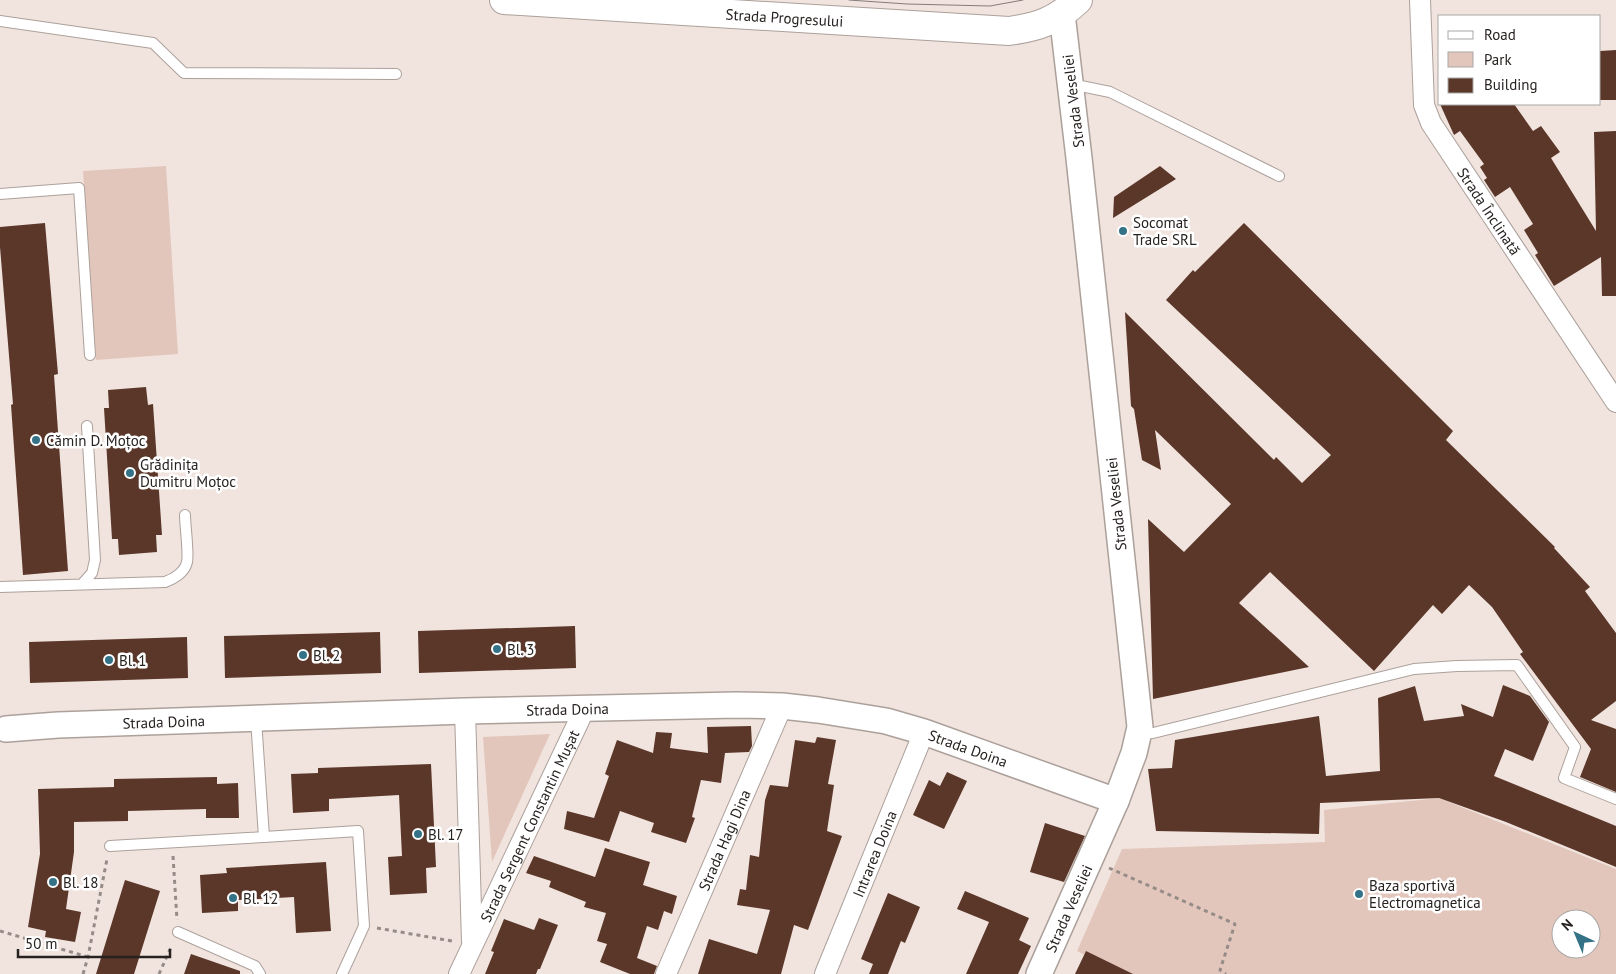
<svg xmlns="http://www.w3.org/2000/svg" width="1616" height="974" font-family="'PT Sans',sans-serif">
	<style>
		.green { fill: #e3c6bb; fill-rule: evenodd }
		.building { fill: #5b3729 }
		.lines { fill: none; stroke-linecap: round; stroke-linejoin: round }
		.service-casing { stroke: #aca09b; stroke-width: 12 }
		.minor-casing { stroke: #aca09b; stroke-width: 22 }
		.tertiary-casing { stroke: #aca09b; stroke-width: 28 }
		.secondary-casing { stroke: #aca09b; stroke-width: 30 }
		.path { stroke: #958c88; stroke-width: 3; stroke-dasharray: 4 4; stroke-linecap: butt }
		.service { stroke: #fff; stroke-width: 10 }
		.minor { stroke: #fff; stroke-width: 20 }
		.tertiary { stroke: #fff; stroke-width: 25 }
		.secondary { stroke: #fff; stroke-width: 28 }
		.tram { stroke: #847b78; stroke-width: 1 }
		.poi-dot { fill: #347287; stroke: #fff; stroke-width: 2 }
		.labels { text-anchor: middle; dominant-baseline: central; stroke-width: 5; stroke-linejoin: round; paint-order: stroke }
		.street-label { font-size: 15px; fill: #272220; stroke: #fff }
		.poi-label { font-size: 15px; fill: #272220; stroke: #fff; text-anchor: start }
	</style>
	<rect width="100%" height="100%" fill="#f1e4df"/>
	<path class="green" d="M166,166L178,354L96,360L83,171Z
		M550,734L492,862L483,737Z
		M1439,798L1616,869V974H1122L1077,951L1122,849L1325,842L1324,810ZM1561,919H1591V949H1561Z"/>
	<path class="building" d="M1616,50V100H1600V51Z
		M1440,104H1514L1533,131L1541,126L1560,152L1551,158L1596,231L1594,132L1616,131V296H1602L1601,257L1554,286L1535,255L1538,253L1524,230L1533,224L1510,187L1495,197L1484,180L1487,178L1480,167L1484,164L1460,131L1454,135Z
		M1160,166L1176,179L1113,218L1114,197Z
		M45,223L58,374L54,375L68,571L23,575L11,405L13,404L0,247V227Z
		M1244,223L1453,431L1446,440L1555,547L1554,548L1590,587L1585,591L1616,633V701L1591,720L1616,729V792L1580,777L1591,749L1520,654L1523,652L1492,607L1469,585L1442,614L1433,605L1374,671L1270,572L1239,603L1309,667L1153,699L1148,519L1184,552L1231,504L1155,430L1161,470L1142,460L1134,409L1131,406L1125,312L1274,460L1276,457L1302,483L1331,455L1166,300L1193,270L1195,272Z
		M146,387L148,405L153,404L162,535H156L157,552L119,555L118,539H112L104,408H109L108,390Z
		M575,626L576,668L419,673L418,631Z
		M380,632L381,673L225,678L224,636Z
		M187,637L188,678L30,683L29,642Z
		M1503,685L1530,696L1549,722L1533,761L1505,749L1494,776L1616,826V867L1506,822L1439,798L1320,803L1319,834L1156,831L1148,769L1172,768L1175,740L1319,716L1326,776L1380,771L1378,698L1415,686L1424,721L1464,716L1461,704L1493,717Z
		M751,726L752,746L749,752L725,753L721,783L701,780L692,817L695,818L686,843L651,832L654,823L620,811L609,842L564,829L567,811L594,818L609,776L605,774L617,740L653,753L656,732L672,733L670,748L708,753L707,727Z
		M817,737L836,740L828,784L834,785L827,831L842,836L808,930L794,925L781,974H698L709,939L757,954L770,910L737,905L740,889L746,890L750,855L759,857L765,800L770,785L788,787L795,740L815,743Z
		M431,764L436,867L426,868L427,893L390,895L388,857L402,856L399,795L329,799V811L293,813L291,774L318,773V768Z
		M947,772L967,781L944,829L913,815L929,780L940,786Z
		M217,777V784L238,783L239,818H206V809L128,811V821L74,822V852L66,909L81,912L75,942L45,937L46,931L28,927L40,854L38,789L114,787V779Z
		M1045,823L1085,836L1064,882L1030,872Z
		M605,848L650,862L643,885L677,896L672,914L664,911L658,930L647,926L637,958L657,966L654,974H630L600,962L607,944L597,941L606,913L584,907L586,902L549,887L551,881L526,873L534,856L595,877Z
		M326,862L331,931L296,933L294,897L238,900V911L202,913L200,875L227,873L226,868Z
		M125,880L160,891L134,974H96Z
		M965,891L1029,918L1019,940L1031,946L1018,974H966L989,922L957,909Z
		M888,893L920,907L905,943L901,941L888,974H869L873,964L861,959Z
		M539,918L558,925L540,969H538L536,974H485L494,952L491,951L504,919L534,930Z
		M1086,951L1133,974H1075Z
		M191,954L240,971V974H184Z"/>
	<g class="lines">
		<g class="service-casing">
			<path id="service" d="M0,21L153,43L184,73L396,74
				M1071,84L1110,92L1279,176
				M0,194L79,188L90,355
				M82,584L92,573L95,560L87,426
				M0,587L165,582C174,579 185,572 187,562C189,554 185,525 185,515
				M256,719L264,837L358,831L364,926L342,974
				M1139,734L1153,733L1414,669L1457,666L1517,665L1575,747L1564,778L1616,799
				M110,846L264,837
				M178,932L255,966L260,974"/>
		</g>
		<g class="minor-casing">
			<g id="minor">
				<path id="s1" d="M1420,0L1424,105L1431,123L1616,402"/>
				<path d="M465,711L472,941"/>
				<path id="s2" d="M459,974L585,708"/>
				<path id="s3" d="M666,974L782,706"/>
				<path id="s4" d="M825,974L924,732"/>
			</g>
		</g>
		<g class="tertiary-casing">
			<g id="tertiary">
				<path id="s5" d="M6,729L58,725L465,711L736,705L782,706L818,710L886,721L924,732L1116,801"/>
				<path id="s6" d="M1039,974L1116,801L1134,753L1140,727L1079,158L1062,14"/>
			</g>
		</g>
		<g class="secondary-casing">
			<g id="secondary">
				<path id="s7" d="M504,0L1009,31C1038,27 1056,21 1078,0"/>
			</g>
		</g>
		<path class="path" d="M173,856L177,920
			M1109,868L1235,924L1220,970L1226,974
			M377,928L452,941
			M0,931L88,957
			M83,974L88,957L107,859
			M159,974L172,945"/>
		<use href="#service" class="service"/>
		<use href="#minor" class="minor"/>
		<use href="#tertiary" class="tertiary"/>
		<use href="#secondary" class="secondary"/>
		<path class="tram" d="M849,0L907,4L990,6L1023,0"/>
	</g>
	<g class="poi-dot">
		<circle cx="1123" cy="231" r="5"/>
		<circle cx="36" cy="440" r="5"/>
		<circle cx="130" cy="473" r="5"/>
		<circle cx="497" cy="649" r="5"/>
		<circle cx="303" cy="655" r="5"/>
		<circle cx="109" cy="660" r="5"/>
		<circle cx="418" cy="834" r="5"/>
		<circle cx="53" cy="882" r="5"/>
		<circle cx="1359" cy="894" r="5"/>
		<circle cx="233" cy="898" r="5"/>
	</g>
	<g class="labels">
		<g class="street-label">
			<text stroke="none"><textPath href="#s7" startOffset="281">Strada Progresului</textPath></text>
			<text transform="translate(1073 101) rotate(-97)">Strada Veseliei</text>
			<text stroke="none"><textPath href="#s1" startOffset="230">Strada Înclinată</textPath></text>
			<text transform="translate(1116 504) rotate(-96)">Strada Veseliei</text>
			<text stroke="none"><textPath href="#s5" startOffset="562">Strada Doina</textPath></text>
			<text stroke="none"><textPath href="#s5" startOffset="158">Strada Doina</textPath></text>
			<text stroke="none"><textPath href="#s5" startOffset="968">Strada Doina</textPath></text>
			<text stroke="none"><textPath href="#s2" startOffset="164">Strada Sergent Constantin Mușat</textPath></text>
			<text stroke="none"><textPath href="#s3" startOffset="146">Strada Hagi Dina</textPath></text>
			<text stroke="none"><textPath href="#s4" startOffset="130">Intrarea Doina</textPath></text>
			<text stroke="none"><textPath href="#s6" startOffset="72">Strada Veseliei</textPath></text>
		</g>
		<g class="poi-label">
			<text x="1133" y="222">Socomat<tspan x="1133" dy="17">Trade SRL</tspan></text>
			<text x="46" y="440">Cămin D. Moțoc</text>
			<text x="140" y="464">Grădinița<tspan x="140" dy="17">Dumitru Moțoc</tspan></text>
			<text x="507" y="649">Bl. 3</text>
			<text x="313" y="655">Bl. 2</text>
			<text x="119" y="660">Bl. 1</text>
			<text x="428" y="834">Bl. 17</text>
			<text x="63" y="882">Bl. 18</text>
			<text x="1369" y="885">Baza sportivă<tspan x="1369" dy="17">Electromagnetica</tspan></text>
			<text x="243" y="898">Bl. 12</text>
		</g>
	</g>
	<rect x="1438" y="15" width="162" height="90" fill="#ffffff" stroke="#a9a7a6"/>
	<rect x="1448" y="31" width="25" height="8" fill="#ffffff" stroke="#a9a7a6"/>
	<text x="1484" y="40" font-size="15" fill="#272220">Road</text>
	<rect x="1448" y="52" width="25" height="15" fill="#e3c6bb" stroke="#a9a7a6"/>
	<text x="1484" y="65" font-size="15" fill="#272220">Park</text>
	<rect x="1448" y="78" width="25" height="15" fill="#5b3729" stroke="#a9a7a6"/>
	<text x="1484" y="90" font-size="15" fill="#272220">Building</text>
	<g transform="translate(1576 934) rotate(316)"><circle r="24" fill="#ffffff" stroke="#a9a7a6"/>
	<path d="M0-4L9 19L0 12L-9 19Z" fill="#347287"/>
	<text y="-8" font-size="14" font-weight="bold" text-anchor="middle" fill="#272220">N</text>
	</g>
	<path d="M18 949v8h152v-8" fill="none" stroke="#272220" stroke-width="2.5"/>
	<text x="25" y="949" font-size="15" fill="#272220" stroke="#ffffff" stroke-width="4" paint-order="stroke">50 m</text>
</svg>
